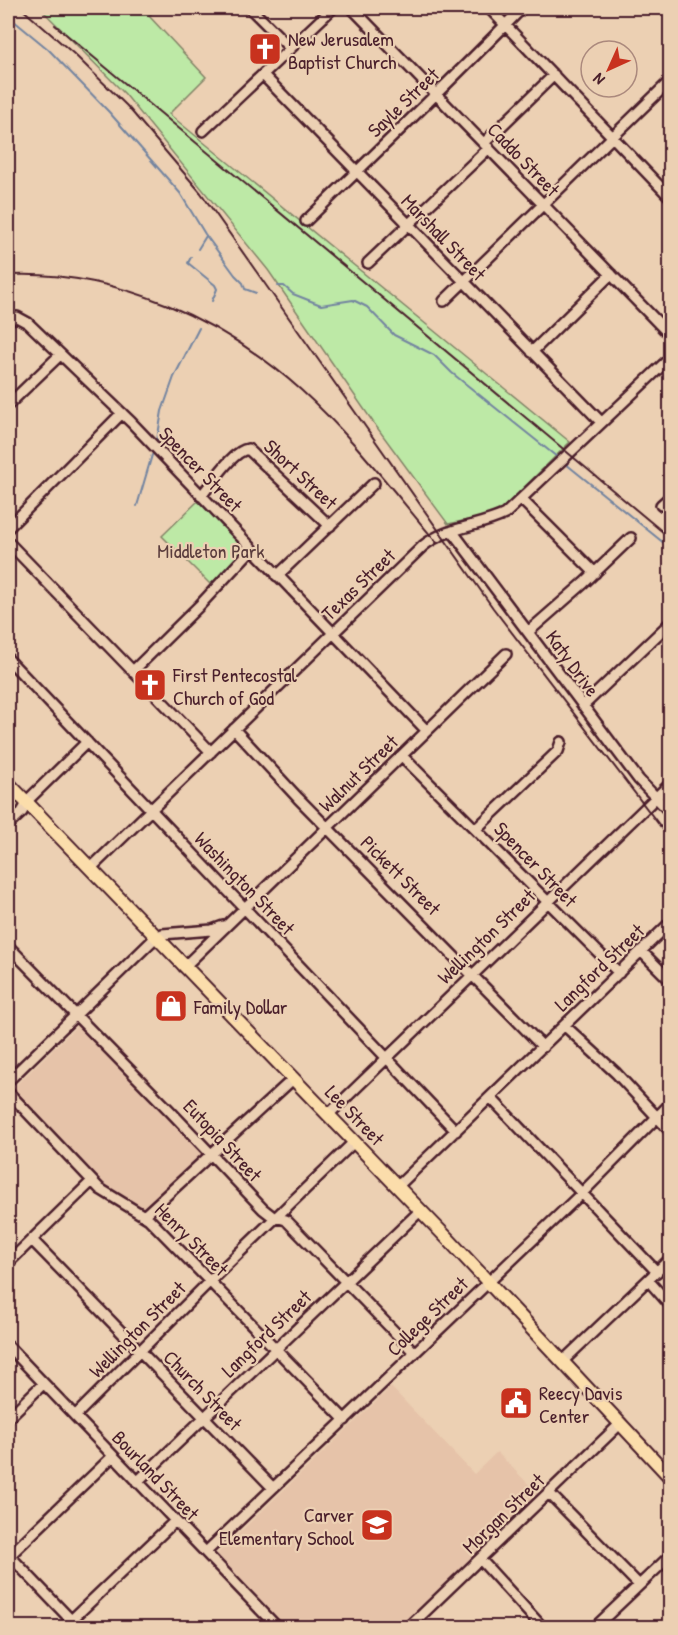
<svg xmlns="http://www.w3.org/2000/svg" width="678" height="1635" font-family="'Patrick Hand',sans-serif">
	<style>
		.built { fill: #e6c3a9 }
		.green { fill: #bde9a6; stroke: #848468; stroke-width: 1.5 }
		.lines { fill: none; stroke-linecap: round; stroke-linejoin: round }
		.stream { stroke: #7384a0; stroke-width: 2 }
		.minor-casing { stroke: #4a1f2b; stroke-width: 14 }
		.major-casing { stroke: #4a1f2b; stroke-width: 16 }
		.minor { stroke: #ecd0b3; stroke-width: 9 }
		.major { stroke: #fbddab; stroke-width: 12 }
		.rail { stroke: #4a1f2b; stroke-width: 2 }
		.labels { text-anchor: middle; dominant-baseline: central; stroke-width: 4.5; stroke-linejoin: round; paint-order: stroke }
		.poi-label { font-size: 20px; fill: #4a1f2b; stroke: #ecd0b3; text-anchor: start }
		.street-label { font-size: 20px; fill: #4a1f2b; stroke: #ecd0b3 }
		.park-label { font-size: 20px; fill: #5b3d3d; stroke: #ecd0b3 }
	</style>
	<rect width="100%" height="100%" fill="#ecd0b3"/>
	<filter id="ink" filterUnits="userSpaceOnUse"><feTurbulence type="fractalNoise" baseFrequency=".0167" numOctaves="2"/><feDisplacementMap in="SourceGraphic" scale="12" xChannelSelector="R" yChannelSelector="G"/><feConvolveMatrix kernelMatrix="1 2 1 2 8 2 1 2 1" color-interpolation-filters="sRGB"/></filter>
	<g filter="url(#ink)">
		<path class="built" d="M79,1024L204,1153L145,1208L110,1192L11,1090Z
			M391,1387L474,1474L497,1452L539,1495L401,1627H285L216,1555Z"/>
		<path class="green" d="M40,8H157L149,16L206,77L169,114L570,442L505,506L493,515L448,524L373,422L268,270L125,94Z
			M199,500L247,550L212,586L162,536Z"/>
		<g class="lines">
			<path class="stream" d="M8,16L48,49L109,112L180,193L205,234L235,275L243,283L245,289L256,293
				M198,249L206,236
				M191,257L188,263L215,285L217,289L212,301
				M278,286H284L293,294L321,305L353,300L367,307L394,335L434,355L452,373L557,457
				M157,441L162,411L174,377L199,328
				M566,464L670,548
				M137,506L152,455"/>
			<g class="minor-casing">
				<path id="minor" d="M250,8L290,48
					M352,8L670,335
					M489,8L670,197
					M263,75L601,422
					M203,131L333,8
					M484,143L554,75
					M306,221C379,150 452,80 522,8
					M368,263L489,148
					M444,301L670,81
					M8,320L17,317L28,323L131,422L427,731
					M532,352L611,274
					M8,405L60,355
					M201,496C212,484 232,451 248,449L330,526
					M521,499L595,573
					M661,505L670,497
					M8,528L122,413
					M452,531L639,780L670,812
					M8,542L211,752
					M277,576L374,483
					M528,632L584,583L631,538
					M8,659L456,1131
					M133,671L199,606L252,549
					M583,706L670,623
					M234,729L298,798L543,1047
					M402,756L619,973
					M8,825L22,812L30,798L87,742
					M476,829L558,751L561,742
					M91,868L423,546C446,527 479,527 505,514L670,358
					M8,946L170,1111L263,1209L272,1216L286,1220L415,1353
					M641,951L670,980
					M184,967L506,654
					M565,1026L616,1073L670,1131
					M8,1081L156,937L162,934L212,930L223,926
					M8,1092L100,1189L149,1219L345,1420
					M491,1098L657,1272
					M328,1115L670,784
					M397,1187L670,923
					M145,1215L293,1079
					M32,1240L273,1488
					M8,1263L92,1181
					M648,1280L670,1305
					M8,1346L278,1628
					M563,1361L670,1259
					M75,1416L210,1281L354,1142
					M8,1418L43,1384
					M137,1482L420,1211
					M549,1493L639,1585
					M206,1552L582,1193L670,1104
					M8,1554L71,1620
					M8,1557L113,1456
					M480,1559L543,1628
					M63,1628L175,1521
					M408,1628L621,1423
					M594,1628L670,1556"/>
			</g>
			<g class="major-casing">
				<path id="major" d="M8,783L449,1240L670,1477"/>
			</g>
			<use href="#minor" class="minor"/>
			<use href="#major" class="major"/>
			<path class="rail" d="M21,8L74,54L127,106L201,193L493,608L670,839
				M55,25L670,538
				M8,275C116,270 222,319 301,390C351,435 393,491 437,543"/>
		</g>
	</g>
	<defs>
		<g id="church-square" transform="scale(1.725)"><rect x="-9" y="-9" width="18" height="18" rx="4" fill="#c8321e" stroke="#ecd0b3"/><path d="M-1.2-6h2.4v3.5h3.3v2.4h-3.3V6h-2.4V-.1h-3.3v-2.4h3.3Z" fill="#fff"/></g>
		<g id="shop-square" transform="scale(1.725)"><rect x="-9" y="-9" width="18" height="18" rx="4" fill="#c8321e" stroke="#ecd0b3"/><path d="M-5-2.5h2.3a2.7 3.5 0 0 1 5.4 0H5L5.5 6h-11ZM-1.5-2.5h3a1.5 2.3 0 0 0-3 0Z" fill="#fff"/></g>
		<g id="civic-square" transform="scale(1.725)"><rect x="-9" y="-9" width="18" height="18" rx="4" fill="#c8321e" stroke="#ecd0b3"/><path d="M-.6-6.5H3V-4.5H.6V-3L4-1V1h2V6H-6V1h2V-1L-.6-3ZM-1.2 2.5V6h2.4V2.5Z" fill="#fff"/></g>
		<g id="school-square" transform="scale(1.725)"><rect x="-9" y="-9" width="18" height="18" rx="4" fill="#c8321e" stroke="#ecd0b3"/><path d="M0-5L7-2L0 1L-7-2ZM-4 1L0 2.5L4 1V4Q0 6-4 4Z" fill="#fff"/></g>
	</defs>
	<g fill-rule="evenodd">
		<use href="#church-square" x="265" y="49"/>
		<use href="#church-square" x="150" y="685"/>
		<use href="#shop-square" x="171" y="1006"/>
		<use href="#civic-square" x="516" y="1403"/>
		<use href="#school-square" x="377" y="1525"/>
	</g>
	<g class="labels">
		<g class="poi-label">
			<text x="288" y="38">New Jerusalem<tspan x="288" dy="23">Baptist Church</tspan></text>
			<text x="173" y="674">First Pentecostal<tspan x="173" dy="23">Church of God</tspan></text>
			<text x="194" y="1006">Family Dollar</text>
			<text x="539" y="1392">Reecy Davis<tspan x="539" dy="23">Center</tspan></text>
			<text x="354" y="1514" text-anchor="end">Carver<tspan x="354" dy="23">Elementary School</tspan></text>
		</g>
		<g class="street-label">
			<text transform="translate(403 102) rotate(-44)">Sayle Street</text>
			<text transform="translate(524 159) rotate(46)">Caddo Street</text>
			<text transform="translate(444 237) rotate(46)">Marshall Street</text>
			<text transform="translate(201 469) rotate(46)">Spencer Street</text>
			<text transform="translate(301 474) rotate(43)">Short Street</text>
			<text transform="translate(358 584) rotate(-44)">Texas Street</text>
			<text transform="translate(573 663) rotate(54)">Katy Drive</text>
			<text transform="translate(358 773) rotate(-44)">Walnut Street</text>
			<text transform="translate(536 864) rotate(46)">Spencer Street</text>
			<text transform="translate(401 875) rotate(45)">Pickett Street</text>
			<text transform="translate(245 883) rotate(46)">Washington Street</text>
			<text transform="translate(486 936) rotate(-44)">Wellington Street</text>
			<text transform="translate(599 967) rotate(-44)">Langford Street</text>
			<text transform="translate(355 1115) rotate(46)">Lee Street</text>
			<text transform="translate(223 1140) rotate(47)">Eutopia Street</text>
			<text transform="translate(192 1239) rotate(45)">Henry Street</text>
			<text transform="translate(427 1316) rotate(-44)">College Street</text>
			<text transform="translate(137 1329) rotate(-45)">Wellington Street</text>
			<text transform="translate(266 1333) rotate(-44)">Langford Street</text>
			<text transform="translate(203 1390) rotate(46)">Church Street</text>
			<text transform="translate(156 1475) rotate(46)">Bourland Street</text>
			<text transform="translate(503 1513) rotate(-44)">Morgan Street</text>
		</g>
		<g class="park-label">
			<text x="211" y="550">Middleton Park</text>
		</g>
	</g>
	<rect width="678" height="1635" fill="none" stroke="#ecd0b3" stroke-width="30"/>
	<rect x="15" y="15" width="648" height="1605" fill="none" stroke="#4a1f2b" stroke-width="2" filter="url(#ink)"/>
	<g transform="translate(609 69) rotate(225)"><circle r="28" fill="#ecd0b3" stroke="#ab897d" stroke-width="1.5"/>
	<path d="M0-4.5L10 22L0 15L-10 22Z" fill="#c8321e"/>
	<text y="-9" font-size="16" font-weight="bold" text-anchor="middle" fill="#4a1f2b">N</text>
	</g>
</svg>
